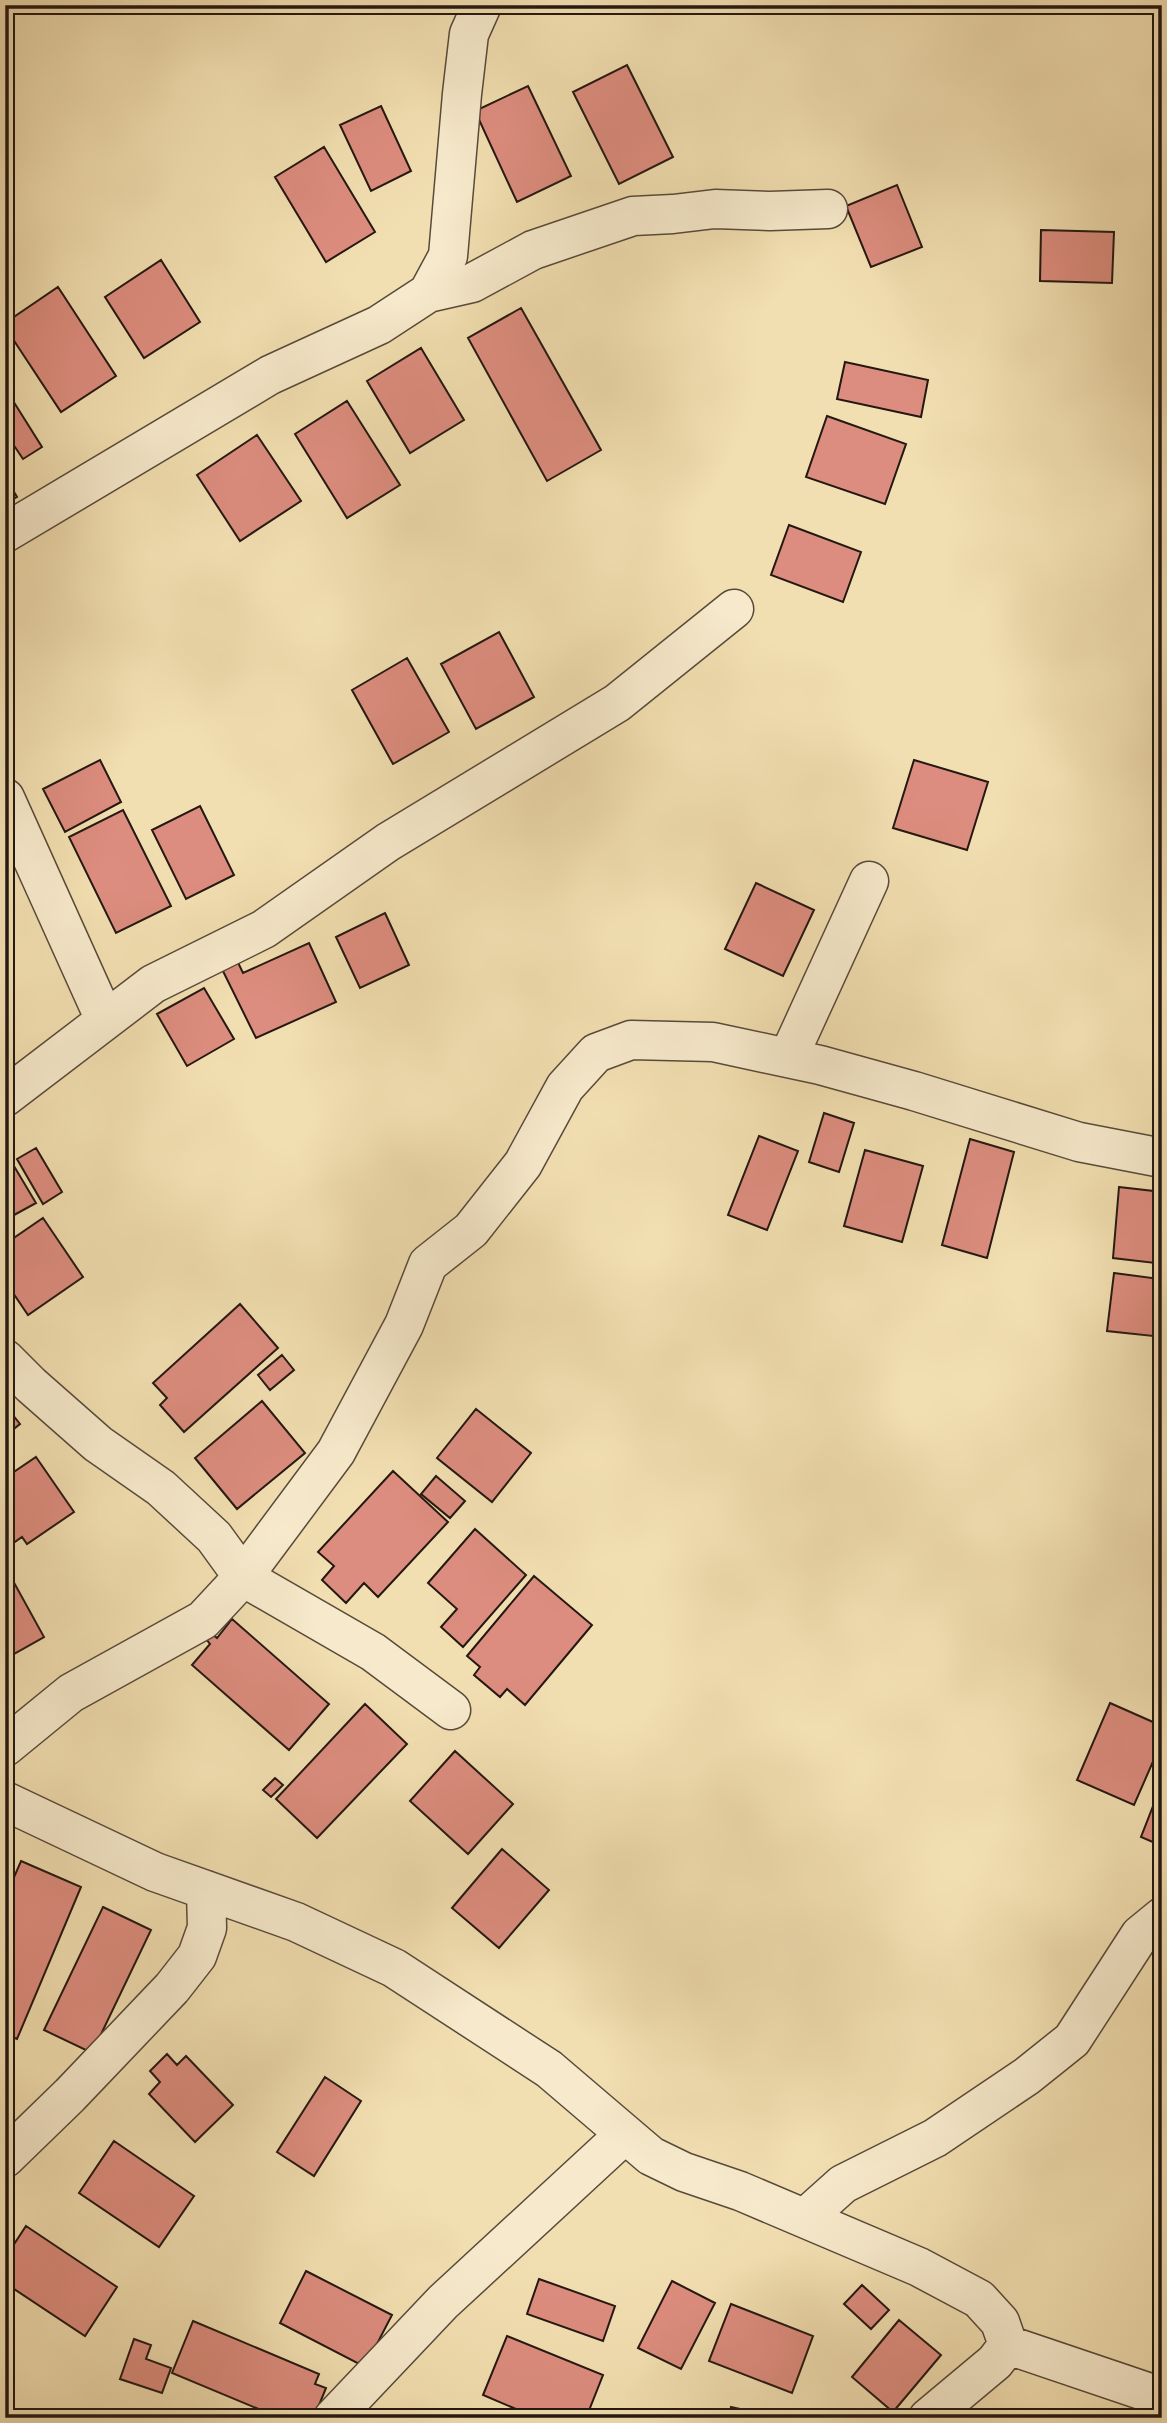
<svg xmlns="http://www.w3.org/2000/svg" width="1167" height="2423" font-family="'IM FELL French Canon',serif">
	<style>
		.building { fill: #dd8d7f; stroke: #241812; stroke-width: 2 }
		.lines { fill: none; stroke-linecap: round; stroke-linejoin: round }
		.minor-casing { stroke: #584a3a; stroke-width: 41 }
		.minor { stroke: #f7eacc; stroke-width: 38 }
	</style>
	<rect width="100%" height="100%" fill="#f2dfb1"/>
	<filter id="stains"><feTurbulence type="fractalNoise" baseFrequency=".00286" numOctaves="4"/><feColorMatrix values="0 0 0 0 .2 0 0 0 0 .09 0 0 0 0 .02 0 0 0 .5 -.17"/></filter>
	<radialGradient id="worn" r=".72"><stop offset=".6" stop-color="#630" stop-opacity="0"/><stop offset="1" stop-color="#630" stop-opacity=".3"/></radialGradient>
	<path class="building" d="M627,65L673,157L619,184L573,92Z
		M528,86L571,176L517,202L475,111Z
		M381,106L411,171L371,191L340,125Z
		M324,147L375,232L326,262L275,177Z
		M897,185L922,247L871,267L846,206Z
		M1041,230L1114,232L1112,283L1040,281Z
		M161,260L200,322L144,358L105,297Z
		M58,287L116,376L61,412L5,327V323Z
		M521,308L601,450L547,481L468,338Z
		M421,348L464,420L410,453L367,381Z
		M845,362L928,380L921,417L837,399Z
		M5,388L42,447L23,459L15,447L5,453Z
		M347,401L400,485L347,518L295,434Z
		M827,416L906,444L885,504L806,477Z
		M257,435L301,501L240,541L197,475Z
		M5,477L17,497L5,504Z
		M789,525L861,552L843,602L771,575Z
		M499,632L534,697L476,729L441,664Z
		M407,658L449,732L393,764L352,690Z
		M100,760L121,802L65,832L43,789Z
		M914,760L988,782L967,850L893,828Z
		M200,806L234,875L186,899L152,830Z
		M123,810L171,906L116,933L69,837Z
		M756,883L814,910L783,976L725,949Z
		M385,913L409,965L360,988L336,937Z
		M309,943L336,1002L256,1038L218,961L234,954L243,973Z
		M204,988L234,1039L187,1066L157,1014Z
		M824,1113L854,1123L839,1172L809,1162Z
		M759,1136L798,1151L767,1230L728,1215Z
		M970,1139L1014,1152L987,1258L942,1245Z
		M36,1148L62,1192L43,1204L17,1159Z
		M865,1150L923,1166L902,1242L844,1226Z
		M5,1151L36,1203L5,1220Z
		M1119,1187L1162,1192L1155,1263L1113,1258Z
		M43,1218L83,1277L28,1315L5,1281V1244Z
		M1114,1273L1160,1279L1153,1336L1107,1331Z
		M240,1304L278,1348L184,1432L160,1405L167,1398L153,1383Z
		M282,1355L294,1370L270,1390L258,1375Z
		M262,1401L305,1453L237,1509L195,1458Z
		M5,1405L20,1424L5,1436Z
		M476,1409L531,1453L492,1502L437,1458Z
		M36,1457L74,1512L27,1544L22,1537L5,1549V1478Z
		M393,1471L448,1522L378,1597L364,1583L346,1603L322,1580L334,1566L318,1552Z
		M436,1476L465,1501L450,1518L421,1494Z
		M475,1529L526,1575L463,1647L441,1627L457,1609L428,1583Z
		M534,1576L592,1625L525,1705L507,1689L500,1697L474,1675L480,1667L467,1656Z
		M12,1579L44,1637L5,1659V1583Z
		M232,1619L329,1704L289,1750L192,1665L210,1644L206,1639L212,1634L217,1638Z
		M1110,1703L1162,1726V1741L1134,1805L1077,1780Z
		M365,1704L407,1744L317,1838L276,1799Z
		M455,1751L513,1804L468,1854L410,1801Z
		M275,1778L283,1785L271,1797L263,1790Z
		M1162,1783V1846L1141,1837Z
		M502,1849L549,1890L499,1948L452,1908Z
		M21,1861L81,1887L17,2039L5,2034V1898Z
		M103,1907L151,1930L92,2053L44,2030Z
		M167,2054L177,2065L186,2056L233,2105L195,2142L149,2094L160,2082L150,2071Z
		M325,2077L361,2101L314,2176L277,2152Z
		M114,2141L194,2196L159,2247L79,2193Z
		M26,2226L117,2287L85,2336L5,2283V2258Z
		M306,2271L392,2315L365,2367L280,2323Z
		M539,2279L615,2306L603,2341L527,2314Z
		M672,2281L715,2303L681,2369L638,2348Z
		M862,2285L889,2310L871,2329L844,2304Z
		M731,2304L813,2336L792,2393L709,2361Z
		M899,2320L941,2355L893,2412L852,2377Z
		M193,2321L319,2374L315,2384L326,2388L315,2415L305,2411L302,2418H280L172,2373Z
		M507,2336L603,2375L586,2418H537L483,2395Z
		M134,2339L151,2345L146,2359L171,2368L162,2393L120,2379Z
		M731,2407L781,2418H729Z"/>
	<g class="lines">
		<g class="minor-casing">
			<path id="minor" d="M428,293L472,283L533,250L633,216L673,214L715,209L770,211L828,209
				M5,533L270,375L379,325L428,293L448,256L462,94L469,34L482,5
				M5,798L105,1020
				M788,1058L869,881
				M5,1097L153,984L264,929L388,842L617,703L734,609
				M5,1359L31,1385L98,1444L161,1488L214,1537L243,1577L373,1652L451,1710
				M5,1747L71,1693L203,1620L243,1577L336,1452L404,1325L428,1264L471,1230L523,1164L565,1087L596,1053L631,1040L713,1042L820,1065L914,1091L1079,1142L1162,1158
				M5,1801L155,1872L296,1922L394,1968L549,2069L651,2156L684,2172L740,2191L919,2267L979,2299L1000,2322L1008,2345
				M5,2158L70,2095L172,1988L197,1956L207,1928L206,1890
				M805,2218L843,2184L935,2138L1027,2076L1072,2040L1140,1935L1162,1917
				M1008,2345L1162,2397
				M333,2418L443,2302L624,2135
				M928,2418L995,2362L1008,2345"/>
		</g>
		<use href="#minor" class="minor"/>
	</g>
	<rect width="1167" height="2423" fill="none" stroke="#f2dfb1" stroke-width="28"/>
	<rect x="7" y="7" width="1153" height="2409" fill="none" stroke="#241812" stroke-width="3.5"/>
	<rect x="14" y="14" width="1139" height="2395" fill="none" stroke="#241812" stroke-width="2"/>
	<rect width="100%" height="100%" filter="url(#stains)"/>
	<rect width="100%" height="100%" fill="url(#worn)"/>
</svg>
